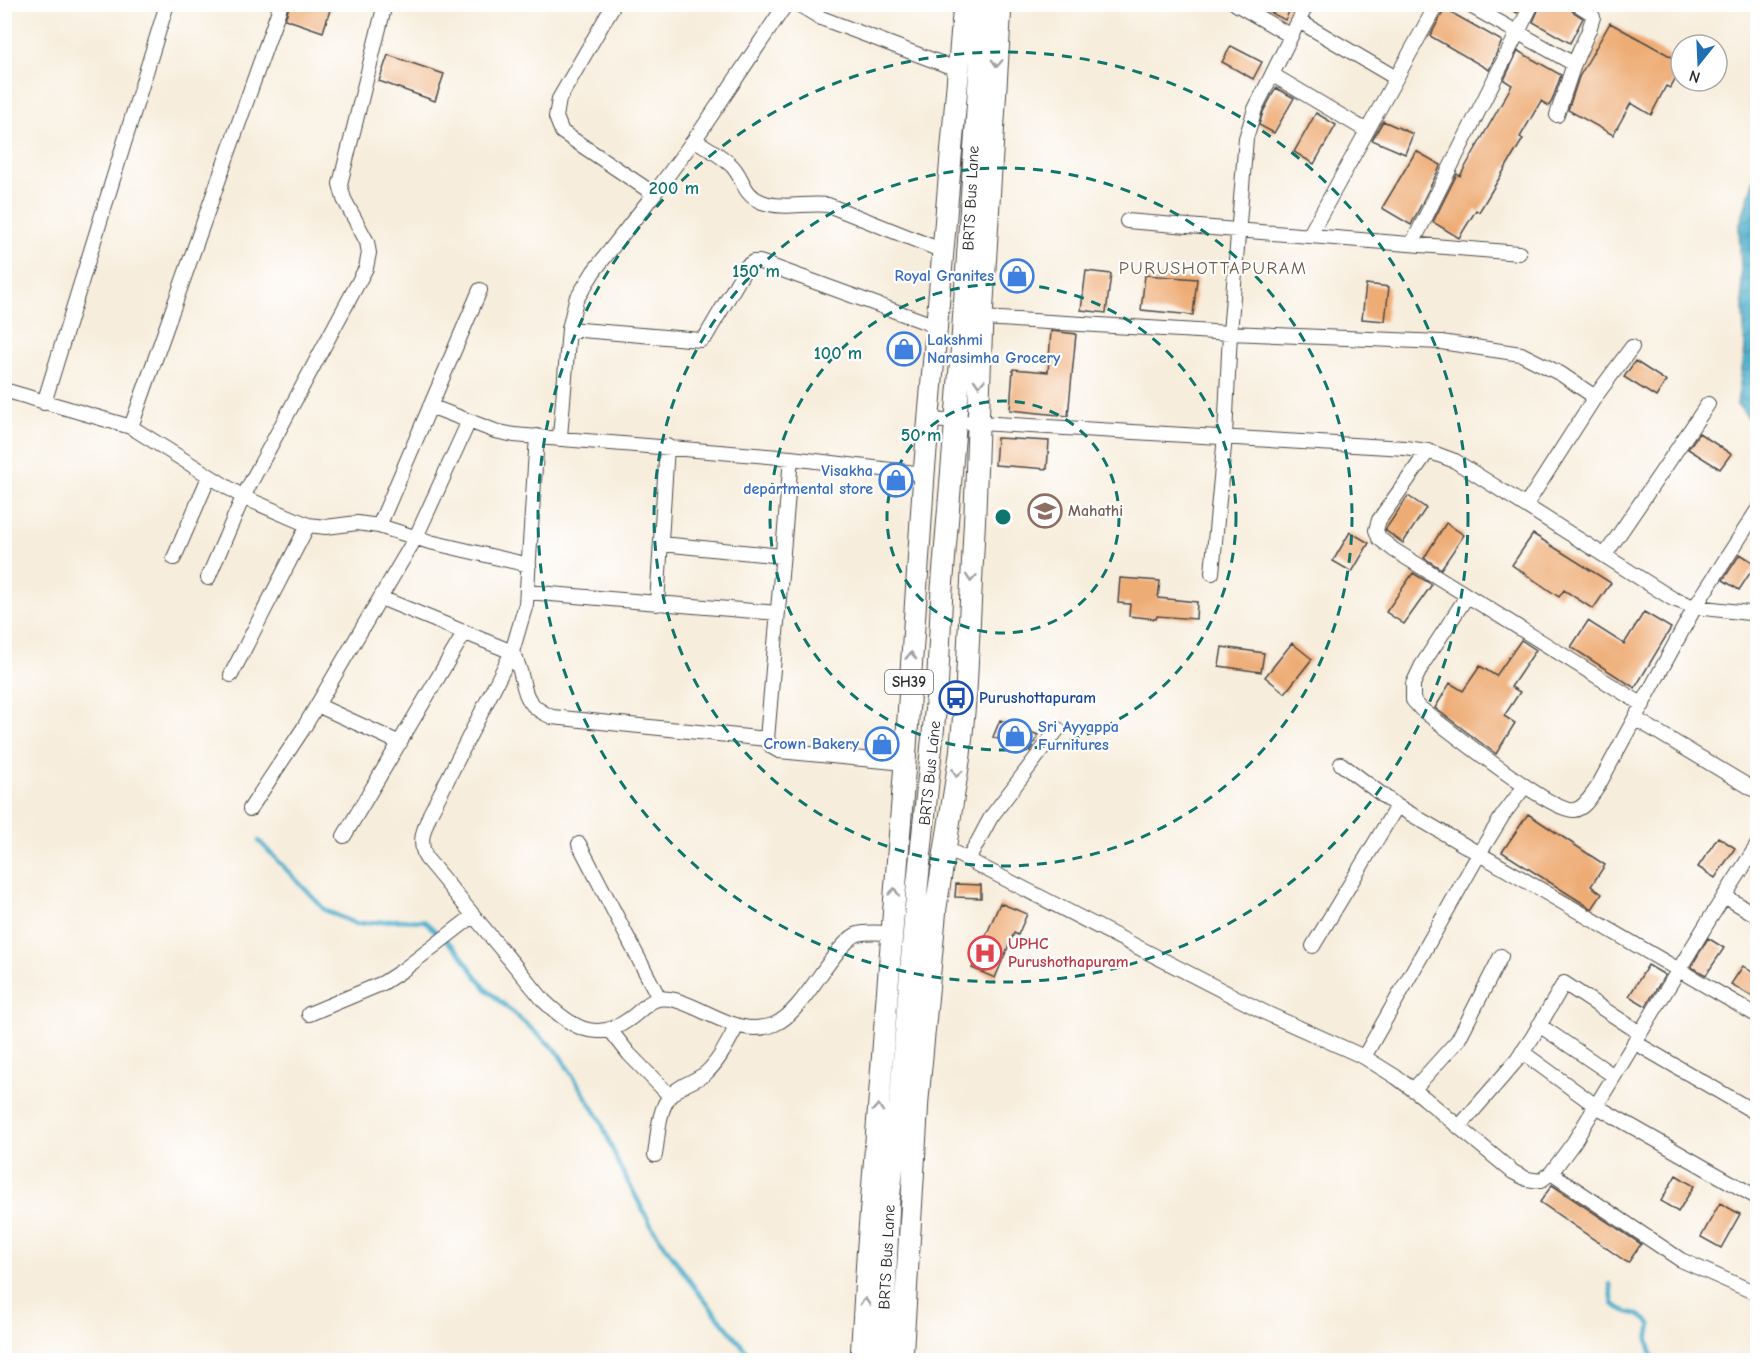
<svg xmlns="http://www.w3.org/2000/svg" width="1762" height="1365" font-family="'Comic Neue',sans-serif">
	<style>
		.water { fill: url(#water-waves); stroke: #3a6c7a; stroke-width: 1.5 }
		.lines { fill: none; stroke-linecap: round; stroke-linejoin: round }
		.stream { stroke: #4aaeca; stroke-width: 4.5 }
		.building { fill: #eeac75 }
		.minor-casing { stroke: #4a4846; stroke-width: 16 }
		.primary-casing { stroke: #4a4846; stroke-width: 23 }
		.minor { stroke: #fff; stroke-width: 14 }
		.primary { stroke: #fff; stroke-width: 21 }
		.oneway { stroke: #a0a0a0 }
		.ring { fill: none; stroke: #0f766e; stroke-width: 3; stroke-dasharray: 10 8 }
		.labels { text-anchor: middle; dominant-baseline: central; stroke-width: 4.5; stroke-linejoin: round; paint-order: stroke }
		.shield { fill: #fff; stroke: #6b6b6b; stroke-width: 1.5 }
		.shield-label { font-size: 15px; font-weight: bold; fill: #2b2b2b }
		.street-label { font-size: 16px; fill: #2b2b2b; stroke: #fff }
		.shop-label { font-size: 16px; font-weight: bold; fill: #366cbe; stroke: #fff; text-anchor: end }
		.education-label { font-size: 16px; font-weight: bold; fill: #785e54; stroke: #fff; text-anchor: start }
		.transit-label { font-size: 16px; font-weight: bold; fill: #164399; stroke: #fff; text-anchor: start }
		.health-label { font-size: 16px; font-weight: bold; fill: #be3a42; stroke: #fff; text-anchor: start }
		.neighbourhood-label { font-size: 18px; letter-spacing: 1.5px; fill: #6f5845; stroke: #fff }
		.centre { fill: #0f766e; stroke: #fff; stroke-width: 3 }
		.ring-label { font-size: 18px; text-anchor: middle; font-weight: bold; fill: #0f766e; stroke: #fff; stroke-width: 4.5; stroke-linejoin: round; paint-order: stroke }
	</style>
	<defs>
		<pattern id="water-waves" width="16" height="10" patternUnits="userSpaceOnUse" patternTransform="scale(1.5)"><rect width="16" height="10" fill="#4aaeca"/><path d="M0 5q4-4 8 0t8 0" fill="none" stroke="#3e8ea4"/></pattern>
	</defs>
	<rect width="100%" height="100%" fill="#fff"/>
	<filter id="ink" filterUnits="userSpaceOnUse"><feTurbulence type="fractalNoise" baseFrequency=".0167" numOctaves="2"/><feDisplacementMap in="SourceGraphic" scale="12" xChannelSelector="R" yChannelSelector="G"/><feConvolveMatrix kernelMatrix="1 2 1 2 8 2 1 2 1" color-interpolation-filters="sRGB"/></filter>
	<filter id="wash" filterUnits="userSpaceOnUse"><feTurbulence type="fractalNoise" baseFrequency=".008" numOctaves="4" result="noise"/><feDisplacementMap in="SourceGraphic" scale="24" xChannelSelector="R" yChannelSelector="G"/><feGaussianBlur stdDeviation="1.35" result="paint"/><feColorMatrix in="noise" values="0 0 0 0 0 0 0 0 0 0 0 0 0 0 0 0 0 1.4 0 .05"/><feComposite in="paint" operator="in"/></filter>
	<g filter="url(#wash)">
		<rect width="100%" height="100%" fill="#f7eddc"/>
		<path class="water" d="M1757,169V428L1737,404L1745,349L1739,227Z"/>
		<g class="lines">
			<path class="stream" d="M259,841L325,910L356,924L398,920L424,921L458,951L486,989L557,1051L600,1119L618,1163L652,1227L697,1291L748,1353L757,1360
				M1610,1284L1613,1304C1626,1315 1639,1310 1651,1325L1648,1340L1653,1360"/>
		</g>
		<g id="blocks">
			<path class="building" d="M290,4H332L323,32L285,19Z
				M1255,4H1293L1285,20Z
				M1502,4H1522L1517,13Z
				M1541,4H1567L1572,11L1583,18L1570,43L1533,22Z
				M1445,9L1502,41L1489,70L1430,36Z
				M1610,23L1681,62V69L1670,88L1666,86L1651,115L1631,103L1613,135L1568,110L1579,77Z
				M1231,46L1262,62L1253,79L1222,62Z
				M1518,51L1561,75L1552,101L1549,106L1541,101L1520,137L1523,139L1500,177L1479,212L1476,210L1459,238L1433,222L1457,174L1460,176L1512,85L1504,80Z
				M388,55L444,74L435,101L379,81Z
				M1276,88L1294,98L1274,133L1259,125L1263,112Z
				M1316,113L1336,125L1314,164L1294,152Z
				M1383,121L1413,134L1405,154L1372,140Z
				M1416,151L1441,165L1411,225L1382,208Z
				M1086,271L1111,274L1106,313L1081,310Z
				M1145,275L1197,279L1193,315L1141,310Z
				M1366,284L1389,287L1385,321L1362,319Z
				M1051,331L1076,334L1068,416L1010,410L1013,369L1048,372Z
				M1635,361L1666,381L1656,397L1624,377Z
				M1699,433L1731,454L1720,469L1688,449Z
				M997,438L1049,441L1047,469L995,465Z
				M1408,496L1426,508L1403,543L1385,530Z
				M1446,523L1464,535L1441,569L1424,558Z
				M1350,532L1369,543L1352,572L1333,561Z
				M1533,534L1611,583L1593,609L1564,590L1559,597L1512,565Z
				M1740,554L1756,564L1739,590L1723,580Z
				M1413,573L1431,584V586L1404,624L1386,612Z
				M1120,578L1160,581L1158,598L1197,602L1196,619L1157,616L1156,619L1129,616L1130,604L1118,603Z
				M1644,612L1671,628L1635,688L1571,647L1588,621L1624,644Z
				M1521,640L1536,650L1511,687L1520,692L1504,716L1515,723L1496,754L1435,708L1450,683L1463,691L1480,666L1496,676Z
				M1292,643L1312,659L1285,693L1265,677Z
				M1222,647L1264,653L1261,672L1219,666Z
				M1000,720L1038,735L1030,751L993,737Z
				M1528,814L1605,865L1591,886L1602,894L1592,909L1502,852Z
				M1718,837L1735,848L1715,878L1698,867Z
				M956,884L981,885V898L955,897Z
				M1000,903L1027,914L1018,935L1014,933L995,978L972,968Z
				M1708,938L1724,948L1706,975L1691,967Z
				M1648,965L1665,975L1646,1006L1629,996Z
				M1743,966L1758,976V1000L1731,984Z
				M1676,1175L1694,1186L1678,1212L1661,1201Z
				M1552,1185L1641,1244L1628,1263L1540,1202Z
				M1720,1203L1740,1214L1721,1248L1701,1237Z"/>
		</g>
	</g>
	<g filter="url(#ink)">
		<use href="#blocks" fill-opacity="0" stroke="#4a4846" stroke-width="1.5"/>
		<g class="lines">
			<g class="minor-casing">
				<path id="minor" d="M614,4L559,99L556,117L562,132L654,194
					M798,4L821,18L959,70
					M1236,4L1291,36
					M1467,4L1574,64
					M1299,21L1396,78
					M1273,75L1367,131
					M1557,115L1574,64L1589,30L1593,17L1590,12L1577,4
					M695,140C706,147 720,155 730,164C744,176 741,194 762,202C783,210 807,202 828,205L943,251
					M1127,221L1519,253
					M1309,236L1437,4
					M1412,244L1532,4
					M982,318L1230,333L1441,342L1521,354L1561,374L1595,397
					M569,329L701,340L706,336L747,266L753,262H760L936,326
					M4,390L131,427L243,497L308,525L326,527L357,523L379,526L430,542L529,565
					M44,403L167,4
					M430,406L495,431L514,435L791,458L924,474
					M929,420L1405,448L1428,451L1455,461L1673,599L1695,607L1758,614
					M131,427L281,4
					M537,436L526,604L512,652L430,814C424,829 418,841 426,858L544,1001C569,1025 595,1044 628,1020C646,1008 650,994 675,1000C708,1009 740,1039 775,1024C799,1014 822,968 841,948C846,943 851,936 858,934C868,931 880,933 890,933
					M560,437L569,329L576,300L594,271L654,194L702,129L786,4
					M1428,451L1379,520L1376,530L1379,538L1394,550L1643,705
					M791,458L767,739L772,747L779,751L905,763
					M1526,505L1595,397L1632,347
					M379,526L480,290
					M662,544L782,556
					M1605,555L1708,404
					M174,558L209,477
					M1212,573L1225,436L1230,333L1246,138L1255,109L1307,4
					M208,578L243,497L366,268L369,253L367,242L344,199L340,184L385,4
					M527,592L778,613
					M1467,596L1422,665L1413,684V700L1421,709C1444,726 1553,814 1574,810C1584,809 1591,796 1597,788L1695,607L1758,509
					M381,598L512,652C530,681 514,701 552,717L767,739
					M657,604L667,446
					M231,675L308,525
					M317,705L400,743
					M1636,719L1758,792
					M1341,764L1397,806
					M250,809L303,729L416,537L469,421
					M344,836L465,632
					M579,844L659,998
					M945,848L1266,1013L1364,1057L1396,1077L1423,1097L1513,1172L1527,1179L1540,1181L1551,1173L1574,1142L1709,920L1758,844
					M968,860L991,817L1058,729
					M1724,896L1758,916
					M1313,946L1397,806L1758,1016
					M309,1014L383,983L403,970L473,916
					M1539,1025L1614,1076
					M611,1031L629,1054L670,1096
					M1634,1042L1758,1114
					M1522,1052L1596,1106L1758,1198
					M1364,1057L1479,854L1503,815L1525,786
					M1413,1090L1458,1040L1501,956
					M1459,1127L1517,1060L1532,1038L1564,983L1640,1033
					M655,1155C658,1137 658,1110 670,1096C680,1084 695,1082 706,1073C720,1060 728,1042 737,1026
					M1551,1173L1681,1260L1758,1294"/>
			</g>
			<g class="primary-casing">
				<path id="primary" d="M861,1360L867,1258L905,763L924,474L964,4
					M882,1360L889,1200L900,1104L917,889L937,694L942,589L961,355L984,4
					M902,1360L918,1099L936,907L960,755L966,691L975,511L982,318L1001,4"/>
			</g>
			<use href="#minor" class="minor"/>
			<use href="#primary" class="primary"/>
		</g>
		<defs><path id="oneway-chevron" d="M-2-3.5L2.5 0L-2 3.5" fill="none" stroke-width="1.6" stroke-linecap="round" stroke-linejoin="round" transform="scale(1.5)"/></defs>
		<g class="oneway">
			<use href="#oneway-chevron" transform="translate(997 63) rotate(93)"/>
			<use href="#oneway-chevron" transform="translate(979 383) rotate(93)"/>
			<use href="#oneway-chevron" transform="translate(971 578) rotate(94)"/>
			<use href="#oneway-chevron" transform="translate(911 656) rotate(-87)"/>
			<use href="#oneway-chevron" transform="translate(957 773) rotate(100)"/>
			<use href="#oneway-chevron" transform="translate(894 892) rotate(-85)"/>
			<use href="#oneway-chevron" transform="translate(878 1108) rotate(-86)"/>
			<use href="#oneway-chevron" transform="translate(865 1302) rotate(-87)"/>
		</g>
	</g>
	<g class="ring">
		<circle cx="1003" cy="517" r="116"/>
		<circle cx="1003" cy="517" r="233"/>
		<circle cx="1003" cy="517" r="349"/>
		<circle cx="1003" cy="517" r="465"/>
	</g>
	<defs>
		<g id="shop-ring" transform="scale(1.725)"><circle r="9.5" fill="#fff" stroke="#3f7fe0" stroke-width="1.5"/><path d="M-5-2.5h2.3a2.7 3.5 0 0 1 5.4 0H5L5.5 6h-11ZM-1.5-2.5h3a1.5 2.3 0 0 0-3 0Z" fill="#3f7fe0"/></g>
		<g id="school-ring" transform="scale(1.725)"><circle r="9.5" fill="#fff" stroke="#8d6e63" stroke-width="1.5"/><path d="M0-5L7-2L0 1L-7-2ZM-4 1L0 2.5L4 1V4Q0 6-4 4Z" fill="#8d6e63"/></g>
		<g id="bus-ring" transform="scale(1.725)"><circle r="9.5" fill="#fff" stroke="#1a4fb4" stroke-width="1.5"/><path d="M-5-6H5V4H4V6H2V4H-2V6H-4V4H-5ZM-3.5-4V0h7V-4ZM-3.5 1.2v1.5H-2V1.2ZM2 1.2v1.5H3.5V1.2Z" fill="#1a4fb4"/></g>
		<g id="hospital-ring" transform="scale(1.725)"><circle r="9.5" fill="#fff" stroke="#e0444e" stroke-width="1.5"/><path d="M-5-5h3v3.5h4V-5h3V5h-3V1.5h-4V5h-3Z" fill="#e0444e"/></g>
	</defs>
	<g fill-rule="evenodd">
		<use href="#shop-ring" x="1017" y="276"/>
		<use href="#shop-ring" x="904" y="349"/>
		<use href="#shop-ring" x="896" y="480"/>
		<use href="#school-ring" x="1045" y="511"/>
		<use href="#bus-ring" x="956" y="698"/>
		<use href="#shop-ring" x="1015" y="736"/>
		<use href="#shop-ring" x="882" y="744"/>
		<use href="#hospital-ring" x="985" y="953"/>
	</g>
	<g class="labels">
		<rect class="shield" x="885" y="670" width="48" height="24" rx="4.5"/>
		<g class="shield-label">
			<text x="909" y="682">SH39</text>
		</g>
		<g class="street-label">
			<text transform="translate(971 198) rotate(-87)">BRTS Bus Lane</text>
			<text transform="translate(930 773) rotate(-84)">BRTS Bus Lane</text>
			<text transform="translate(887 1257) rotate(-87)">BRTS Bus Lane</text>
		</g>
		<g class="shop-label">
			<text x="994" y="276">Royal Granites</text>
			<text x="927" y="340" text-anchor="start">Lakshmi<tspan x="927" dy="18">Narasimha Grocery</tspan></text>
			<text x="873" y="471">Visakha<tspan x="873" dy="18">departmental store</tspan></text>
			<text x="1038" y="727" text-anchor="start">Sri Ayyappa<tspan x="1038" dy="18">Furnitures</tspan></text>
			<text x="859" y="744">Crown Bakery</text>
		</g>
		<g class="education-label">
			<text x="1068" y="511">Mahathi</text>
		</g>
		<g class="transit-label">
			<text x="979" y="698">Purushottapuram</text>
		</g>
		<g class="health-label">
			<text x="1008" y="944">UPHC<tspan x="1008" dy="18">Purushothapuram</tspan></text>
		</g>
		<g class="neighbourhood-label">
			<text x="1213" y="268">PURUSHOTTAPURAM</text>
		</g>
	</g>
	<circle cx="1003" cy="517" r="9" class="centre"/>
	<g class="ring-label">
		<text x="674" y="194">200 m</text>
		<text x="756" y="277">150 m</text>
		<text x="838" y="359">100 m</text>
		<text x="921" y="441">50 m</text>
	</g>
	<rect width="1762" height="1365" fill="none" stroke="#fff" stroke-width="24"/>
	<g transform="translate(1699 63) rotate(198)"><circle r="28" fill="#ffffff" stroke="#aaaaaa" stroke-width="1.5"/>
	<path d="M0-4.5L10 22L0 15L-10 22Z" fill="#1f6fb2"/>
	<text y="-9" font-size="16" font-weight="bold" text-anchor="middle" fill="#2b2b2b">N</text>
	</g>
</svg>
